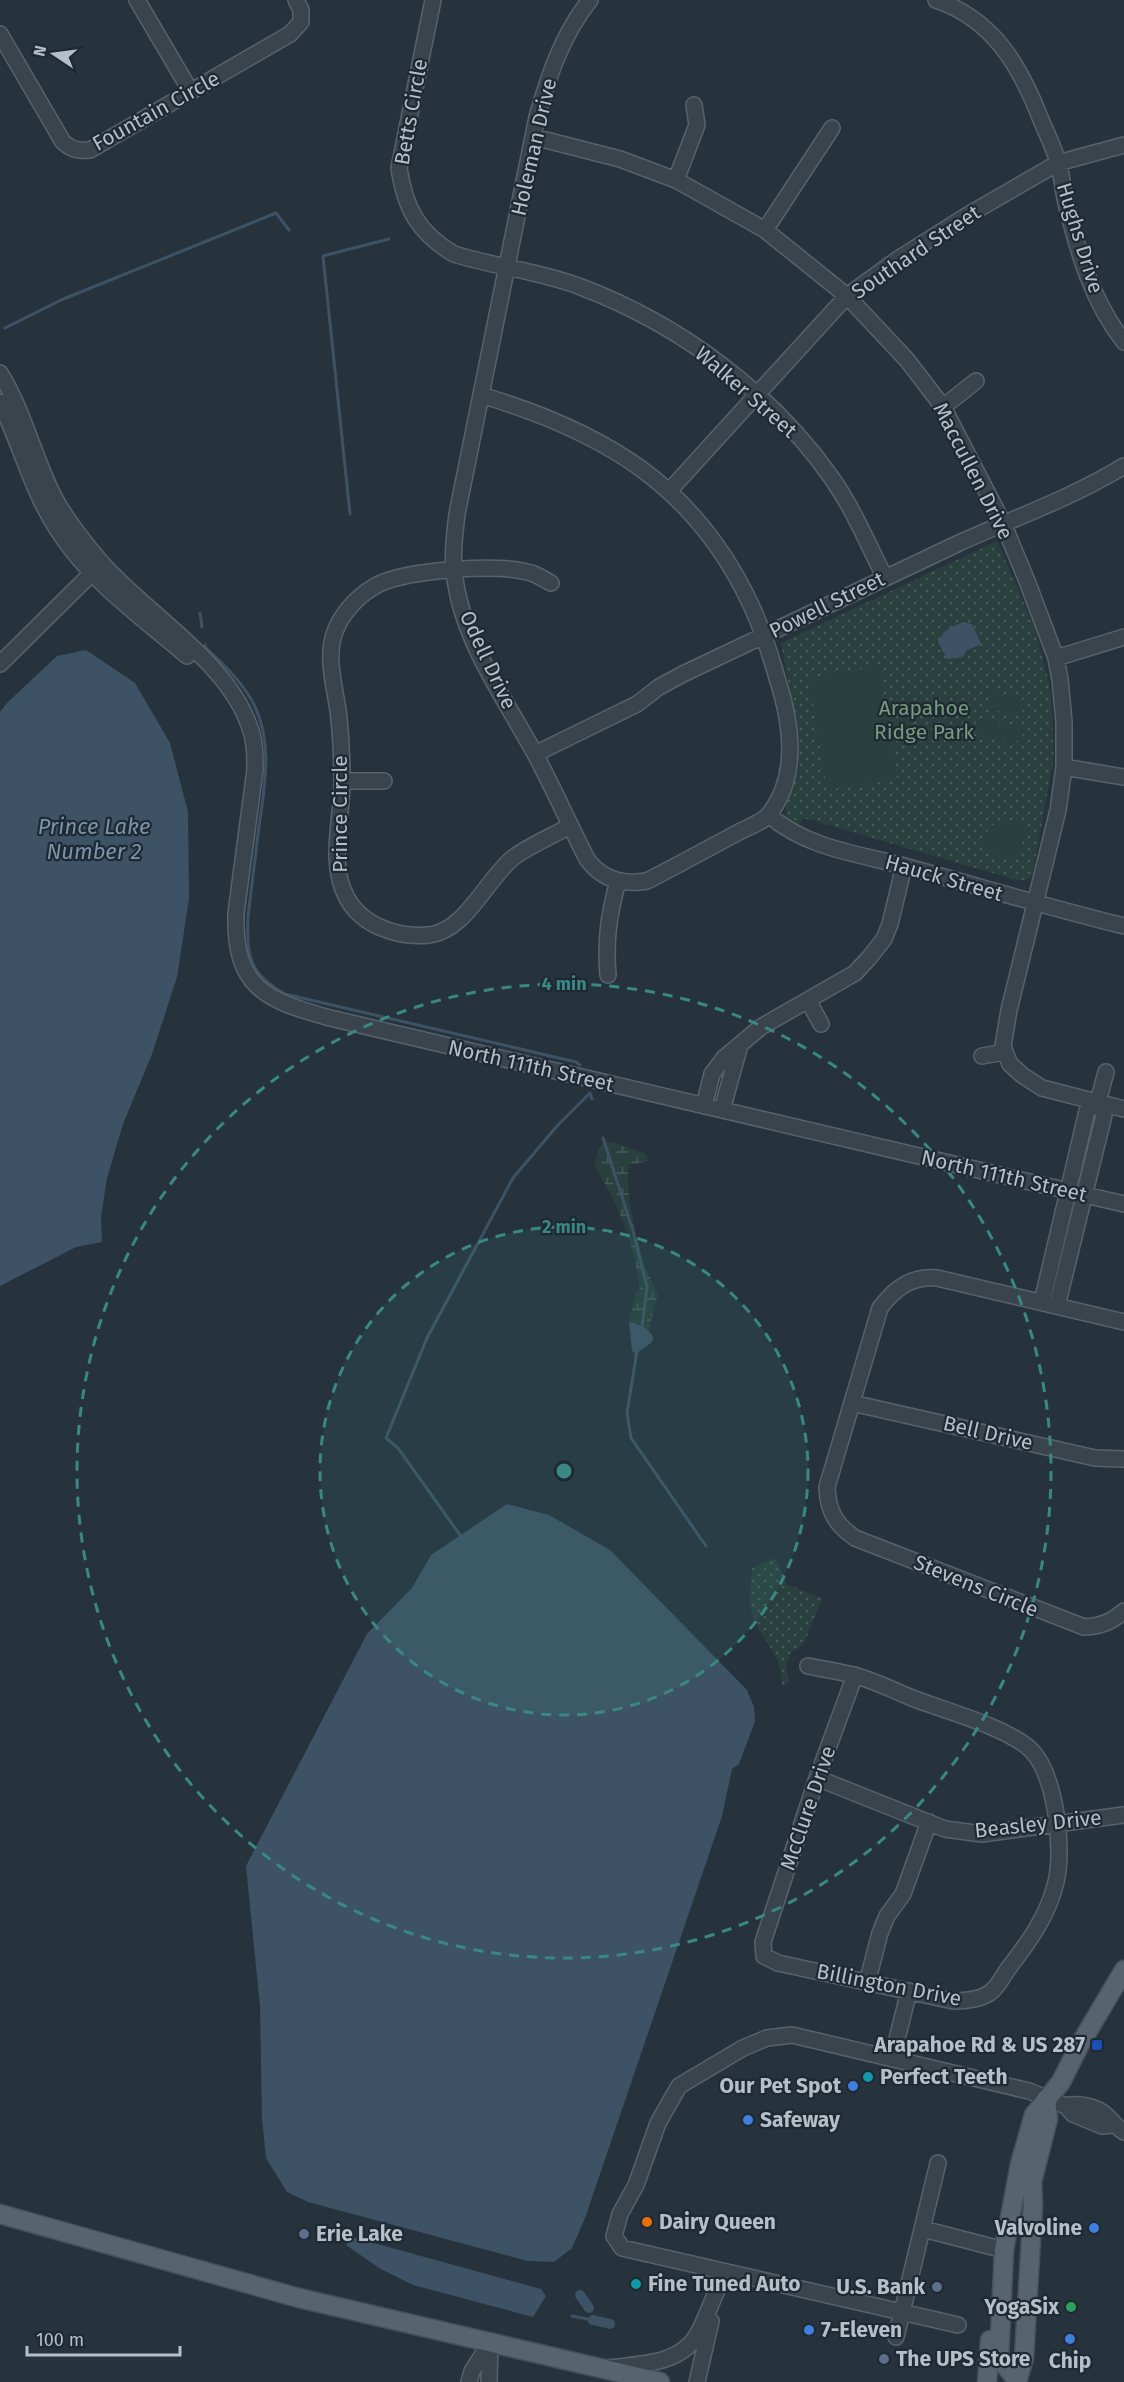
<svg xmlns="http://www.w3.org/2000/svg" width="1124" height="2382" font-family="'Fira Sans',sans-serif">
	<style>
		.wetland { fill: url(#wetland-marsh) }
		.park { fill: url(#park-dots) }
		.pitch { fill: #29403f }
		.water { fill: #3d5365 }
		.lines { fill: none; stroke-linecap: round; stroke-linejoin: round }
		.stream { stroke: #3d5365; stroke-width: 3 }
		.canal { stroke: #3d5365; stroke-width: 10 }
		.minor-casing { stroke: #58626b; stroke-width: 18 }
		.major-casing { stroke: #46505a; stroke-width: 21 }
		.minor { stroke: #3a444d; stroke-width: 15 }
		.major { stroke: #58646d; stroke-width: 18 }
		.ring { fill: none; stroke: #398884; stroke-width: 3; stroke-dasharray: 10 8 }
		.transit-dot { fill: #1a4fb4; stroke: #1f2933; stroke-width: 2 }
		.culture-dot { fill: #0f9aa8; stroke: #1f2933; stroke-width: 2 }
		.shop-dot { fill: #3f7fe0; stroke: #1f2933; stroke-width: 2 }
		.food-dot { fill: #e8710a; stroke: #1f2933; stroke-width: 2 }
		.service-dot { fill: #5c6f8a; stroke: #1f2933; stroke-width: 2 }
		.leisure-dot { fill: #2e9e5b; stroke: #1f2933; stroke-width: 2 }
		.labels { text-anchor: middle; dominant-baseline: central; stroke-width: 4.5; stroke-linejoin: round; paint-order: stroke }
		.street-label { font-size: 21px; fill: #b6bfc8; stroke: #1f2933 }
		.park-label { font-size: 21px; fill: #769c7b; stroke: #1f2933 }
		.poi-label { font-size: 21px; font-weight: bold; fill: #b6bfc8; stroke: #1f2933; text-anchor: start }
		.water-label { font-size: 22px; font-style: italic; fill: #7994aa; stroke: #1f2933 }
		.centre { fill: #398884; stroke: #1f2933; stroke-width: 3 }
		.ring-label { font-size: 18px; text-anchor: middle; font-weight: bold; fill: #398884; stroke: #1f2933; stroke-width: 4.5; stroke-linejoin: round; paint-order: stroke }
	</style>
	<defs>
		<pattern id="wetland-marsh" width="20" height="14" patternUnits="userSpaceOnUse" patternTransform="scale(1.5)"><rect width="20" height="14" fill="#29403f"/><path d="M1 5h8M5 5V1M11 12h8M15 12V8" fill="none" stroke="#465a59"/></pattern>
		<pattern id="park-dots" width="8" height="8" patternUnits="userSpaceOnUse" patternTransform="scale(1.5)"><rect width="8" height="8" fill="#29403f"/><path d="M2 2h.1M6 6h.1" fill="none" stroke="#465a59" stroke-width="1.8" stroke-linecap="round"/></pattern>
	</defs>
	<rect width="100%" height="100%" fill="#26333d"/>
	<path class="wetland" d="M604,1142L616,1143L646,1154L648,1161L628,1165C626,1201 639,1262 658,1293L649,1330L642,1325L629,1322L635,1293L640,1290C633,1239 619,1208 594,1164L599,1149Z"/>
	<path class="park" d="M997,541L1035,629L1051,690L1054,757L1032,877L1020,881L804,818L798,825L786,816C783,799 797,785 798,767C799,725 788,684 781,643Z
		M775,1558L787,1584L822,1598L804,1644L791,1653L786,1666L789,1682L782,1686L779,1662L758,1628L749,1605L752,1568Z"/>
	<path class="pitch" d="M879,666L897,779L827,790L809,678Z
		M990,691L1025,700L1021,717L986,708Z
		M983,719L1019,727L1018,731L1023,733L1021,742L1016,741L1015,744L979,735L980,731L974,730L977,721L982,722Z
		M1005,820L1019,823L1025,829L1018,860L984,852C985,834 986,825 1005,820Z"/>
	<path class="water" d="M964,622L972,624L981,644L966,651L963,657L947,659L938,642C943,630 953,626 964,622Z
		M86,650L135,683L170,743L188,812L189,899L177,977L152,1054L123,1124L107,1178L101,1216L102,1242L76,1247L0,1286V712L8,702L57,656Z
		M629,1322C640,1325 647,1326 653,1337L652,1342L636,1354L632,1351Z
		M507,1504L549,1515L610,1550L747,1690L754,1707L755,1721L739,1764L732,1769L722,1816L585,2218L572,2248L554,2262L528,2261L308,2202L287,2192L266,2158L262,2118L260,2006L246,1866L367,1634L412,1588L431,1555Z
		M352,2237L541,2289L546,2296L533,2317L413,2285L379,2268L346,2245Z"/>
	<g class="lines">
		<path class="stream" d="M5,328L61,300L276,213L289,230
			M350,514L323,256L389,239
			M200,613L202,627
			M205,645V647C222,663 239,679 251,699C275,741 264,789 258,834C255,862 251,889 248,917C246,955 249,974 285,994L576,1062L580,1065
			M603,1138L633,1231L647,1287L642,1327
			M637,1351L627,1413L631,1438L706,1546
			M460,1535L398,1448L386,1438L427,1338L513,1178L557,1126L590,1093L592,1099
			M572,2316L593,2320"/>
		<path class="canal" d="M580,2295L589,2308
			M593,2320L610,2324"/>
		<g class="minor-casing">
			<path id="minor" d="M137,0L191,92
				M433,0L399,168C405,208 418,233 454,254C495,267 540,271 581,287C679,324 771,392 831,477C853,508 868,544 885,578
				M936,0C994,20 1020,66 1041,120C1047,134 1054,148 1058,162C1062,175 1063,190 1066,203C1078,252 1092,301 1124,342
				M0,34L63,142C72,150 79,151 90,150L290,34L301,22V10L296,0
				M534,137L620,159L676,180L765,230L847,296L907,360L943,407L1003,523L1027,581L1056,658L1060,679L1064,722V767L1058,810L1009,1010L1003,1046L1005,1052L1010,1064L1022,1075L1042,1088L1124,1109
				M676,180L697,125L694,105
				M765,230L832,128
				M0,373C21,407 31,446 47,482C59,511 80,537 100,561C144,612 226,660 249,725C255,740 255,755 255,770L236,913C234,988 265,1000 330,1018L1124,1204
				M481,395C604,432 695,485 751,605C762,629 770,653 777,678C791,721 800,774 770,813C764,822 748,827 739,832C709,848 678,865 647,881C623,885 602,880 587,859C569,824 553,787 534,752C503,695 459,636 454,569C452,550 455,532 457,514L537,117C549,75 562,35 590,0
				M0,402C21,445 32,492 59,532C91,582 143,618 187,656
				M943,407L976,381
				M670,490L847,296L898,259L966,216L1058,163L1124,145
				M551,583C545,580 538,575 531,573C500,563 409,570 379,584C361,593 344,610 336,629C324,657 336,689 339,718C341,739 342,761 342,782C342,819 328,864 347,898C362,926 398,938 429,935C466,931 487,878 514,857C531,845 552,836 570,826
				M1056,658L1124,637
				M0,664L98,567
				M535,754L637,704L659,687L683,674C775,631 867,586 959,543C1014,518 1072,498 1124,466
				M1064,767L1124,777
				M342,781H384
				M769,815C806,848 859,854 904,866C978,886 1050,908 1124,926
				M608,975C605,940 609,914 618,881
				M808,1000L821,1024
				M982,1056L1005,1052
				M704,1106L712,1074L724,1058L761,1027L855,973L869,958L884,939L890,924L904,866
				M722,1110L740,1045
				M1042,1302L1087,1111L1098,1102L1106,1072
				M1057,1306L1104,1115L1098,1102
				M1124,1322L937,1278C911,1276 895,1288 880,1308L827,1487C828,1511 835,1524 855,1538L1084,1627C1101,1626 1112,1622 1124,1611
				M852,1403L1095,1458L1124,1459
				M808,1666C823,1669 838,1671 853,1675C873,1680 893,1690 912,1698C943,1710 1010,1728 1032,1751C1056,1777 1064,1849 1056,1882C1048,1916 1028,1943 1008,1969C1003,1976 998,1986 992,1991C982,2000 966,2001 953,2001L778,1963L764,1956L763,1942L817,1778L855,1675
				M817,1778L945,1829L982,1834L1124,1815
				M867,1983L880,1933L887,1916L903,1894L929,1822
				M892,2059L909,1991
				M1066,2106C1078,2103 1097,2106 1107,2116C1113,2122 1116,2127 1124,2132
				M923,2229L1004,2250
				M958,2325L622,2248L614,2236L620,2214L636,2185L658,2123L679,2086L743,2048L767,2038L792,2035L1029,2091L1066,2106L1073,2114L1102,2126L1113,2125
				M896,2337L938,2163
				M608,2368C638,2364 680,2365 697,2335C705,2321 711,2303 718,2288
				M469,2382L472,2371L490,2343
				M489,2382L490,2343
				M697,2382L711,2321"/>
		</g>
		<g class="major-casing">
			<path id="major" d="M0,2214L299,2298L660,2382
				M1017,2380L999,2358L1004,2250L1020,2164L1034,2115L1061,2082L1079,2046L1124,1970
				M987,2382L990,2340
				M1017,2382L1024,2358L1033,2205L1032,2182L1048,2119L1046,2099"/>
		</g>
		<use href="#minor" class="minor"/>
		<use href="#major" class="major"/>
	</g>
	<circle cx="564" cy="1471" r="244" fill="#398884" fill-opacity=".12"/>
	<g class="ring">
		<circle cx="564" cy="1471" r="244"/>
		<circle cx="564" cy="1471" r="487"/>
	</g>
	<rect class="transit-dot" x="1091" y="2039" width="12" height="12" rx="3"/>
	<g class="culture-dot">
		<circle cx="868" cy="2077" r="6"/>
		<circle cx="636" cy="2284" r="6"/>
	</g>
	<g class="shop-dot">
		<circle cx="853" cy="2086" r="6"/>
		<circle cx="748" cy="2120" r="6"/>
		<circle cx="1094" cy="2228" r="6"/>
		<circle cx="809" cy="2330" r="6"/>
		<circle cx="1070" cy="2339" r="6"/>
	</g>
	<circle class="food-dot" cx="647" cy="2222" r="6"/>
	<g class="service-dot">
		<circle cx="304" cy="2234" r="6"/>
		<circle cx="937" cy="2287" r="6"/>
		<circle cx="884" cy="2359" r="6"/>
	</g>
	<circle class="leisure-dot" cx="1071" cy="2307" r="6"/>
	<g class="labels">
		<g class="street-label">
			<text transform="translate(156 111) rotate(-29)">Fountain Circle</text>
			<text transform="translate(411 112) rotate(-80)">Betts Circle</text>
			<text transform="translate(534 147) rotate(-77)">Holeman Drive</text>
			<text transform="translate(1080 238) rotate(73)">Hughs Drive</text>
			<text transform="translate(916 252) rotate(-34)">Southard Street</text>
			<text transform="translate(746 392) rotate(41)">Walker Street</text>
			<text transform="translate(973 471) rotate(63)">Maccullen Drive</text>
			<text transform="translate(827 605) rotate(-26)">Powell Street</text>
			<text transform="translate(488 660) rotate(65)">Odell Drive</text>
			<text transform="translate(340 814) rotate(-90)">Prince Circle</text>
			<text transform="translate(944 878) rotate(16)">Hauck Street</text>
			<text transform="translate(531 1066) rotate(13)">North 111th Street</text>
			<text transform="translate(1004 1176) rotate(13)">North 111th Street</text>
			<text transform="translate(988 1433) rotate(13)">Bell Drive</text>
			<text transform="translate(976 1586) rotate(22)">Stevens Circle</text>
			<text transform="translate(808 1808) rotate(-71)">McClure Drive</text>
			<text transform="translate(1038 1824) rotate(-6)">Beasley Drive</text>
			<text transform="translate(889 1985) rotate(11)">Billington Drive</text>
		</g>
		<g class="park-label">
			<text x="924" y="708">Arapahoe<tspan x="924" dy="24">Ridge Park</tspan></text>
		</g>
		<g class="poi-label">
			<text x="1085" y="2045" text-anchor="end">Arapahoe Rd &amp; US 287</text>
			<text x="880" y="2077">Perfect Teeth</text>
			<text x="841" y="2086" text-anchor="end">Our Pet Spot</text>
			<text x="760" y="2120">Safeway</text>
			<text x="659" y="2222">Dairy Queen</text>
			<text x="1082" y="2228" text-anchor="end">Valvoline</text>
			<text x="316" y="2234">Erie Lake</text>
			<text x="648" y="2284">Fine Tuned Auto</text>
			<text x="925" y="2287" text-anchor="end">U.S. Bank</text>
			<text x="1059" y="2307" text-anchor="end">YogaSix</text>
			<text x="821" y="2330">7-Eleven</text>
			<text x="896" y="2359">The UPS Store</text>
			<text x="1070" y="2361" text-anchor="middle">Chip</text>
		</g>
		<g class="water-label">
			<text x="94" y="826">Prince Lake<tspan x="94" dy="25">Number 2</tspan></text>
		</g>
	</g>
	<circle cx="564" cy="1471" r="9" class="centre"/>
	<g class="ring-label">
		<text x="564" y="990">4 min</text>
		<text x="564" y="1233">2 min</text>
	</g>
	<g transform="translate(54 54) rotate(283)" stroke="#1f2933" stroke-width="4.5" paint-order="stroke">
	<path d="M0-4.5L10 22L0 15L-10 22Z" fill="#b6bfc8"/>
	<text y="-9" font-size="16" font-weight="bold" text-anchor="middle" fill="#b6bfc8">N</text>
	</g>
	<path d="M27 2346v9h153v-9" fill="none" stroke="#b6bfc8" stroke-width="3"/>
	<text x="36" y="2346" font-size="18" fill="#b6bfc8" stroke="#1f2933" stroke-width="4.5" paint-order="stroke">100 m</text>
</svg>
